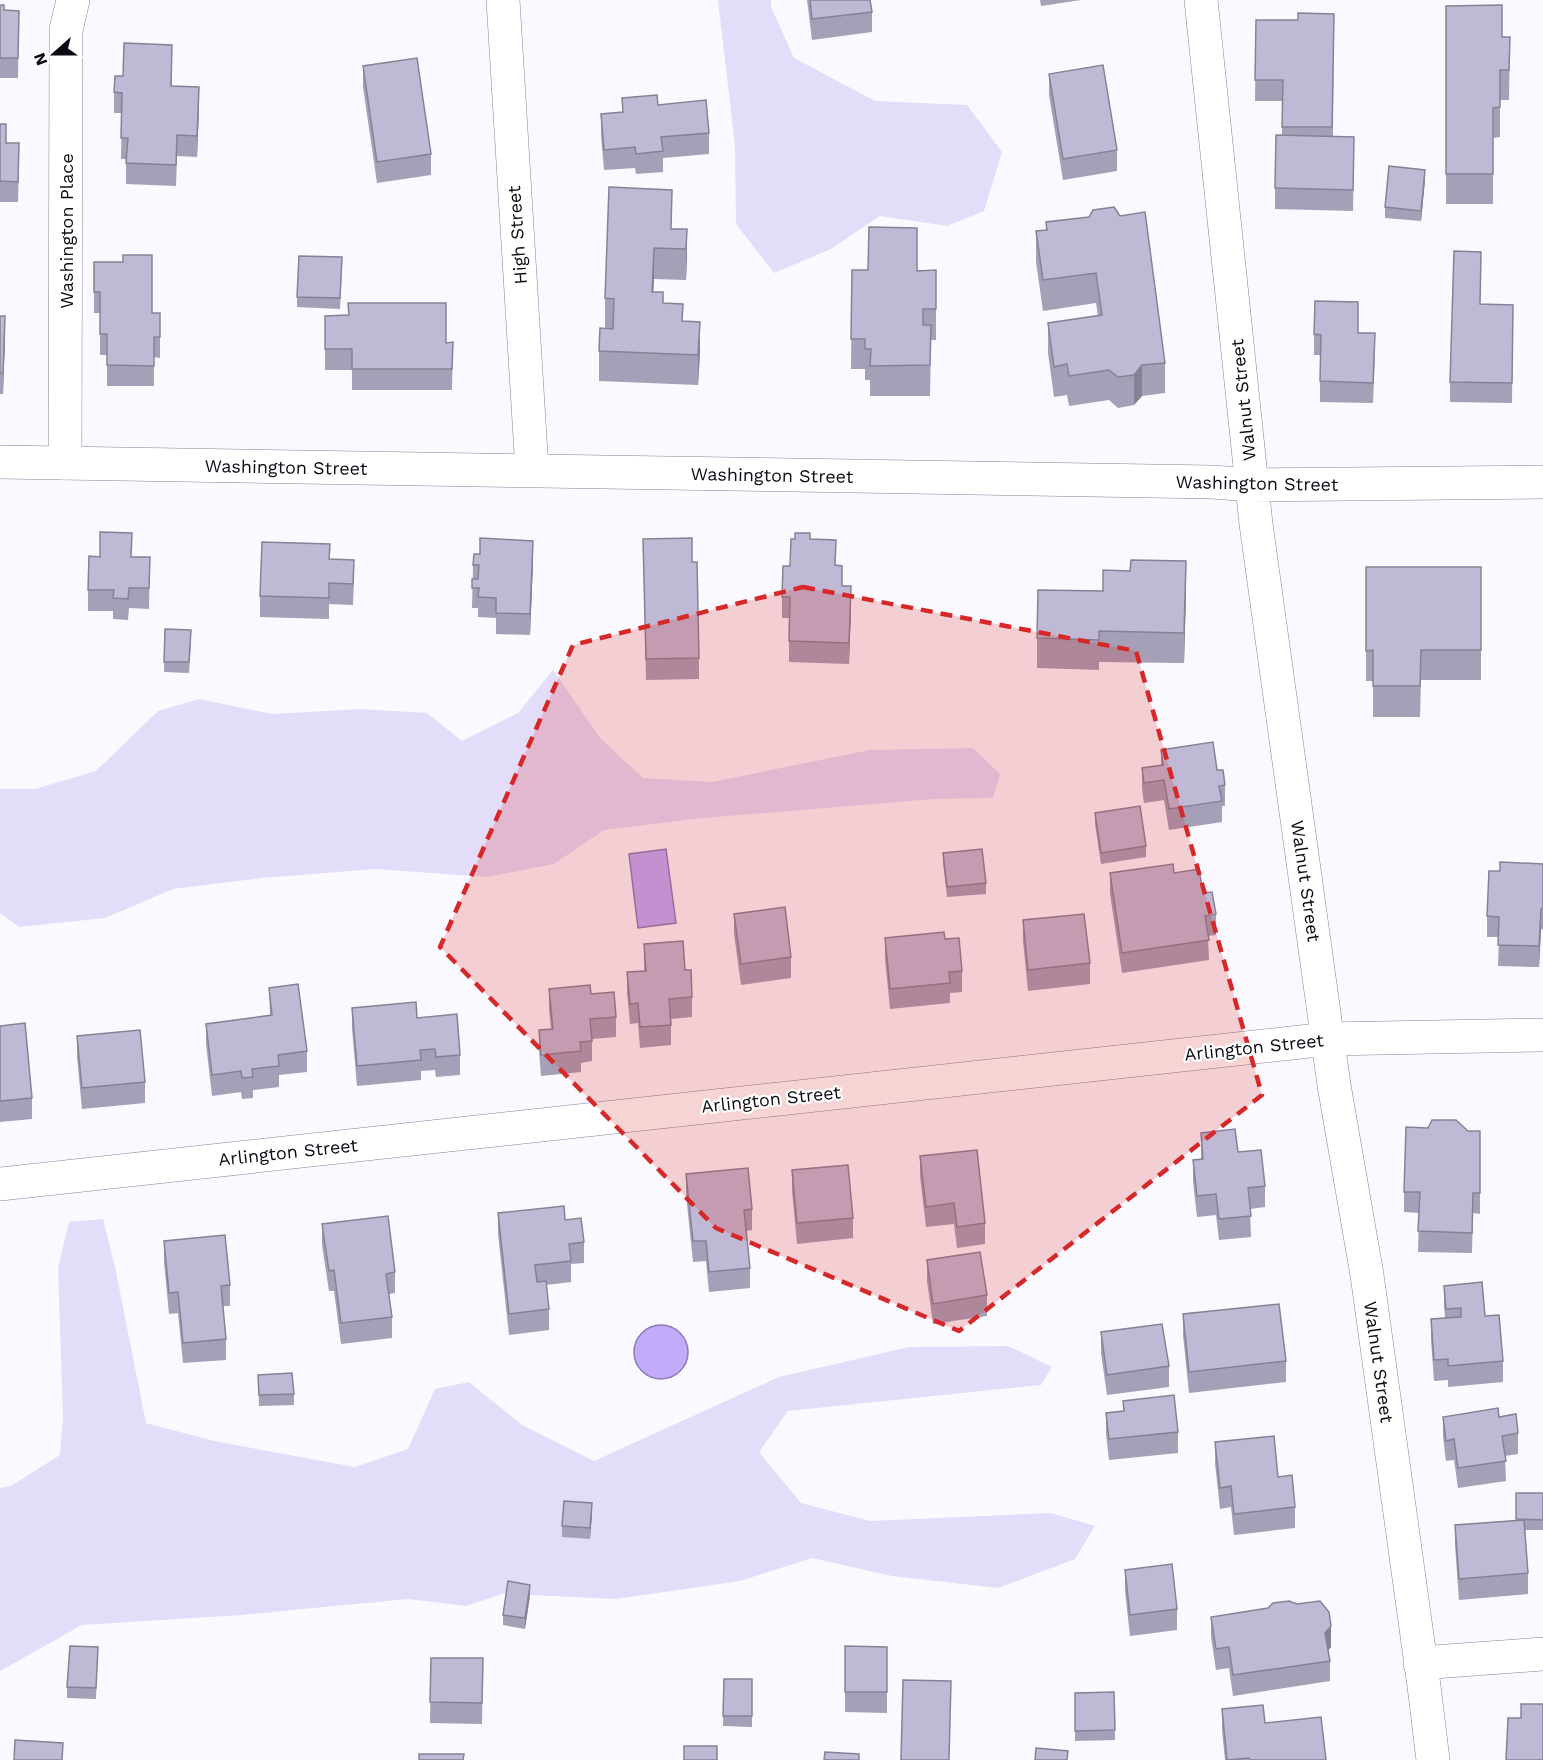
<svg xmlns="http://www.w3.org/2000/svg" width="1543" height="1760" font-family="'Work Sans',sans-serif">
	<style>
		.green { fill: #e4ddf9 }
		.water { fill: #c1abfa; stroke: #8b7bb5; stroke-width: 1.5 }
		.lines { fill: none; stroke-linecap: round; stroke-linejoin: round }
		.minor-casing { stroke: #87819a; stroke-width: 34 }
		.tertiary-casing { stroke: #87819a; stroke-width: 34 }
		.minor { stroke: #fff; stroke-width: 33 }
		.tertiary { stroke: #fff; stroke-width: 33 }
		.wall { fill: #a59fb7 }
		.shaded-wall { fill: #868295 }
		.building { fill: #c0b9d5; stroke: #868295; stroke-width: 1.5 }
		.marked { fill: #d62828; fill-opacity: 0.2; stroke: #d62828; stroke-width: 4.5; stroke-dasharray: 12 8; stroke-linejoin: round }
		.labels { text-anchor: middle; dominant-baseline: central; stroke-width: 4.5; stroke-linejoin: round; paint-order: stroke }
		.street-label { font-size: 18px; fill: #0c0a13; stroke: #fff }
	</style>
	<rect width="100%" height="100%" fill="#faf9ff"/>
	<path class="green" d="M718,0H771V7L794,58L875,101L967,105L1002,152L984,211L947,226L880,216L831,249L774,273L736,224L735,146Z
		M553,670L601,739L643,778L712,782L870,750L973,748L1000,774L993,798L934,799L703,818L604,830L554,864L487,877L375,869L263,878L173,889L105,918L19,927L0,913V789H35L96,771L158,711L199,699L272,714L361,709L427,713L462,741L518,713Z
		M103,1219L115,1267L146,1423L214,1441L355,1467L408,1449L435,1389L469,1382L522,1425L594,1461L779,1377L909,1347L1008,1346L1052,1367L1041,1385L788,1411L759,1452L801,1503L870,1521L1051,1513L1095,1526L1075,1559L998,1588L892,1576L812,1558L740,1581L616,1599L530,1595L508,1592L466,1606L408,1599L241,1615L82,1625L0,1671V1488L11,1486L60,1455L63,1417L58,1268L69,1222Z"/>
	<path class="water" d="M666,849L676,923L638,928L629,854Z
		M634 1352a27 27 0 1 1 54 0a27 27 0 1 1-54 0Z"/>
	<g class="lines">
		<g class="minor-casing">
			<path id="minor" d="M503,0L532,470
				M65,463L66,30L73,0
				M0,1184L1328,1039L1543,1035
				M1420,1663L1543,1654"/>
		</g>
		<g class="tertiary-casing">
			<path id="tertiary" d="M1201,0L1256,524L1334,1085L1367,1275L1424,1686L1433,1760
				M0,462L1212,482L1252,485L1543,482"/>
		</g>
		<use href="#minor" class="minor"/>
		<use href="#tertiary" class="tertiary"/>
	</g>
	<path class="wall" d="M807,0H870L872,12V32L812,40Z
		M1040,0H1081L1041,6Z
		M0,5L4,10L19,11L18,78H0Z
		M1446,6L1502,37H1510L1509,100H1500V137L1493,138V204H1446Z
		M1334,14L1333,136L1354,157L1353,211L1275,209V188L1282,135V101H1255L1256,20H1298Z
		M172,66V86L199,108L197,157L177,156L176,186L126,184V159H121L122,113H114V92L123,76Z
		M363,66L431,154V175L377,183L363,87Z
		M1049,74L1117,150V171L1063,180L1049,95Z
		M622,98L658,105L709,133V154L663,158V172L636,174L635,168L604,170L601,135V114L622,112Z
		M0,124L6,143L19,164L18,202H0Z
		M1425,180L1421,221L1385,218V207Z
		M1089,217L1165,363V393L1142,396L1134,405L1118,408L1109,400L1069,406L1067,395L1054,397L1048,353V323L1098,316L1096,303L1043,311L1036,262V231L1046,230V222Z
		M672,229H687L686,280L654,279L653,292L663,303L683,321L700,352L698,385L599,381V351L605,328V298Z
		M94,262L152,313H160V358L154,357V386H107V355H100V313H94Z
		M342,268L340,309L297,307V297Z
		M852,270H936V340H931L930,396H870V380H865V369H851Z
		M1481,304L1513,305L1512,403L1450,402V382Z
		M0,316L5,337L3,394H0Z
		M325,316L446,343L453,342L452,390H352V370H325Z
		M1358,333L1375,354L1373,403L1320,402V355H1314V334Z
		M643,539L692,562L699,658V679L646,680Z
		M810,539L836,565L842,586L851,607L849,664L789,662V618H782V597L790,566Z
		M100,557H150L149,609L129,608L128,620L113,619V611H88V590Z
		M330,559L354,581L353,605L329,604V619L260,617V596Z
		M533,562L530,635L496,634V618L478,617V608H472L473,565Z
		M1366,567H1481V680H1421L1420,717H1373V681H1366Z
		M1130,571L1186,592L1184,663L1099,662V670L1037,668V638Z
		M165,629L191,641L189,673L164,672Z
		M1161,750L1217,770L1225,785V806H1222V822L1169,830L1164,800L1144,803L1142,789V768L1161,765Z
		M1095,813L1146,846V857L1101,864L1095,824Z
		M943,853L986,883V894L947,897L943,863Z
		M1543,864V930L1541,929L1539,967L1498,966L1499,937H1487V916L1500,871Z
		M1110,873L1203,893L1216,914V935L1208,936L1209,960L1122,973L1110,894Z
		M734,914L791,957V978L741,985L734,934Z
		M1023,920L1090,963V984L1028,991L1023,941Z
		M885,938L945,939L962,971V992L950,993V1003L890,1009L885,959Z
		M644,944L685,970L692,997V1017L671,1019V1045L640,1048L638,1023L630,1024L627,993V972L644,971Z
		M269,988L307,1051V1072L279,1075V1087L253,1090V1098L242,1099L241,1092L212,1096L206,1044V1024L270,1016Z
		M549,989L591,994L616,1017V1037L592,1039V1061L581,1063V1072L541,1076L539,1051V1030L551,1029L549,1010Z
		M352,1008L417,1018L460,1055V1075L436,1077L435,1070L421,1071V1080L357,1086L352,1028Z
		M0,1026L32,1098V1119L0,1122Z
		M77,1036L145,1082V1103L82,1109L77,1057Z
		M1468,1131H1480V1214L1473,1213L1472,1253L1418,1252L1419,1213L1404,1212V1192Z
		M1201,1133L1238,1152L1265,1186V1207L1250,1209L1251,1237L1219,1240L1216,1215L1197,1217L1193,1181V1160L1201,1159Z
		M920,1156L985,1223V1244L957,1248L954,1224L926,1227L920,1176Z
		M792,1170L853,1218V1238L797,1244L792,1191Z
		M686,1174L752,1209V1230L746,1231L750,1268V1288L709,1292L706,1261L693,1262L686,1195Z
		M498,1213L565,1220L584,1242V1263L571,1264V1282L546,1285L549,1309V1330L509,1335L498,1234Z
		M322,1224L395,1272V1293L389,1294L392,1317V1338L341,1344L334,1291H329L322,1245Z
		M164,1241L230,1285V1306H223L226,1339V1360L183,1363L178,1313L169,1314L164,1262Z
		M927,1260L987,1295V1316L933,1324L927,1281Z
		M1444,1286L1485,1316L1503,1361V1382L1448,1387V1380L1434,1381L1431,1340V1319L1445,1318L1444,1306Z
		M1183,1314L1286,1361V1382L1189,1393L1183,1335Z
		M1101,1332L1169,1366V1387L1107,1395L1101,1353Z
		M258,1375L294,1394V1405L259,1406Z
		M1123,1401L1178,1432V1453L1109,1460L1106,1434V1413L1123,1411Z
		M1443,1417H1499L1518,1433V1454L1505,1456L1506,1481L1458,1488L1454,1460L1446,1461L1443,1437Z
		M1215,1442L1278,1477L1295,1507V1528L1234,1535L1231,1507L1220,1509L1215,1463Z
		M1543,1493V1530H1525L1528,1573V1594L1459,1600L1455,1545V1525L1516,1520Z
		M592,1514L590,1539L562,1537V1526Z
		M1125,1570L1177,1609V1630L1130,1636L1125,1591Z
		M530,1595L525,1629L503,1625V1615Z
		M1211,1617L1331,1647L1328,1650L1330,1661V1681L1233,1696L1229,1668L1216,1670L1211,1637Z
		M845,1646L887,1647V1713L845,1712Z
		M98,1647L96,1699L67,1698V1687Z
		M431,1658H483L482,1724L430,1723Z
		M724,1679H752V1727L723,1726Z
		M1114,1692L1115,1740L1075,1741V1693Z
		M1222,1709L1265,1723L1326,1760H1225L1222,1730Z"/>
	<path class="shaded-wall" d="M199,87V108L197,157V136Z
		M1425,170V180L1421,221V211Z
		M687,229V259L686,280V249Z
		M654,248V279L652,322V292Z
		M5,316V337L3,394V373Z
		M700,322V352L698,385V355Z
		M1142,365V396L1134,405V375Z
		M533,541V562L530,635V614Z
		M1186,561V592L1184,663V633Z
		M851,586V607L849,664V643Z
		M1541,909V929L1539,967V946Z
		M592,1503V1514L590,1539V1528Z
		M530,1585V1595L525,1629V1618Z
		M1331,1626V1647L1325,1654V1633Z"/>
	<path class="building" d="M810,0H870L872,12L812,19Z
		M0,5H4V10L19,11L18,58H0Z
		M1502,5V37H1510L1509,70H1500V107L1493,108V174H1446V6Z
		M1298,13L1334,14L1332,127H1282L1283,80H1255L1256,20H1298Z
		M124,43L172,45L171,86L199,87L197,136L177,135L176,165L126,163L128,138H121L122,93L114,92L115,76H123Z
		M417,58L431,154L377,162L363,66Z
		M1103,65L1117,150L1063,159L1049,74Z
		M657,95L658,105L706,100L709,133L661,137L663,151L636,154L635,147L604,150L601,114L623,112L622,98Z
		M0,124H6V143H19L18,182L0,181Z
		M1276,135L1354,137L1353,190L1275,188Z
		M1389,166L1425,170L1421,211L1385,207Z
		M609,187L672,190L671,229H687L686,249L654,248L652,292H663V303L683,304L682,321L700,322L698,355L599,351L600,328L613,329L614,299L605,298Z
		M1114,207L1120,216L1145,212L1165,363L1142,365L1134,375L1118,377L1109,370L1069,376L1067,364L1054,367L1048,323L1102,315L1096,273L1043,280L1036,231L1047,230L1046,222L1089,217L1093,210Z
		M869,227L917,228V271L936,270V309H923V325H931L930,365L870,366L871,349H865V339H851L852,270H868Z
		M1454,251L1481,252L1480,304L1513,305L1512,383L1450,382Z
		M123,255H152V313H160V337H154V366L107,365V334H100V292H94V262H123Z
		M299,256L342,257L340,298L297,297Z
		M1315,301L1358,302V333H1375L1373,383L1320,381L1321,335L1314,334Z
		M348,303H446V343L453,342L452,369H352V349H325V316L349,315Z
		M0,316H5L3,373H0Z
		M100,532L132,533L131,557H150L149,588H129L128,599L113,598L114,590H88L89,556L100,557Z
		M795,533H810V539L836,540L835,565L842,566V586H851L849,643L789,641L790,597H782L783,566H790L791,539H795Z
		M480,538L533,541L530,614L496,613V598L478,597L479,588H472V579H478L479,565H473L474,554H480Z
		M692,538V562H697L699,658L646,659L643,539Z
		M262,542L330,544L329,559L354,560L353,584L329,583V598L260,596Z
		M1131,560L1186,561L1184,633L1099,631V640L1037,638L1038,590L1103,591V570L1130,571Z
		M1366,567H1481V650H1421L1420,686H1373V650L1366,651Z
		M165,629L191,630L189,662H164Z
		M1213,742L1217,770H1223L1225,785L1219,786L1222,801L1169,809L1164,780L1144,783L1142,768L1163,765L1161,750Z
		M1140,806L1146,846L1101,853L1095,813Z
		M982,849L986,883L947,887L943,853Z
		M1500,862L1543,864V909H1541L1539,946L1498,945L1499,917L1487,916L1489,871H1500Z
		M1173,864L1174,873L1199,869L1203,893L1212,892L1216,914L1205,916L1209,940L1122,953L1110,873Z
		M785,907L791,957L741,964L734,914Z
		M1084,914L1090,963L1028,970L1023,920Z
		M944,932L945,939L959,938L962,971L949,972L950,983L890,989L885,938Z
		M683,941L685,970H691L692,997L669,999L671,1025L640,1027L638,1003L630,1004L627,972L646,971L644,944Z
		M298,984L307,1051L278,1055L279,1066L252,1069L253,1077L242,1078L241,1071L212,1075L206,1024L272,1015L269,988Z
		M590,985L591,994L614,992L616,1017L590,1019L592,1041L580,1042L581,1051L541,1055L539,1030L553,1029L549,989Z
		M416,1002L417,1018L457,1014L460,1055L436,1057L435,1049L420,1050L421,1060L357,1066L352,1008Z
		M25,1023L32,1098L0,1101V1026Z
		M140,1030L145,1082L82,1088L77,1036Z
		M1432,1120H1456L1468,1131H1480V1193H1473L1472,1233L1418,1231L1420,1192H1404L1406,1127L1428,1128Z
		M1235,1129L1238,1152L1261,1150L1265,1186L1248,1188L1251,1216L1219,1219L1216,1194L1197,1196L1193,1160L1203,1159L1201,1133Z
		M977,1150L985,1223L957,1227L954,1203L926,1207L920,1156Z
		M848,1165L853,1218L797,1223L792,1170Z
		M748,1168L752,1209L744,1210L750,1268L709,1272L706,1241H693L686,1174Z
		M564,1206L565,1220L581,1218L584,1242L569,1244L571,1261L535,1265L537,1282L546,1281L549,1309L509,1314L498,1213Z
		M388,1216L395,1272L386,1274L392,1317L341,1323L334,1270L329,1271L322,1224Z
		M225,1235L230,1285L221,1286L226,1339L183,1343L178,1292L169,1293L164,1241Z
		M980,1252L987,1295L933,1304L927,1260Z
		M1482,1282L1485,1316L1499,1315L1503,1361L1448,1366V1359L1434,1360L1431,1319L1461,1317V1308L1446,1309L1444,1286Z
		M1279,1304L1286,1361L1189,1372L1183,1314Z
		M1162,1324L1169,1366L1107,1375L1101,1332Z
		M292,1373L294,1394L259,1395L258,1375Z
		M1174,1395L1178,1432L1109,1439L1106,1413L1124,1411L1123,1401Z
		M1498,1408L1499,1417L1516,1414L1518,1433L1502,1436L1506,1461L1458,1468L1454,1439L1446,1441L1443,1417Z
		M1274,1436L1278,1477L1292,1475L1295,1507L1234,1514L1231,1486L1220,1488L1215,1442Z
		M1516,1493H1543V1520L1516,1519Z
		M564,1501L592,1503L590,1528L562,1526Z
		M1524,1520L1528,1573L1459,1579L1455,1525Z
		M1172,1564L1177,1609L1130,1615L1125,1570Z
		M508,1581L530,1585L525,1618L503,1615Z
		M1289,1601L1297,1604L1320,1601L1329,1612L1331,1626L1325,1633L1330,1661L1233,1675L1229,1647L1216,1649L1211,1617L1268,1608L1273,1603Z
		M70,1646L98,1647L96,1688L67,1687Z
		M845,1646L887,1647V1692H845Z
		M431,1658H483L482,1703L430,1702Z
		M724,1679H752V1716H723Z
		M903,1680L951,1681L949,1760H901Z
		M1114,1692L1115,1730L1075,1731V1693Z
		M1521,1704H1543V1760H1506L1508,1718H1521Z
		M1263,1705L1265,1723L1321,1717L1326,1760H1250L1249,1758L1227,1760L1222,1709Z
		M15,1740L63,1743L62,1760H14Z
		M684,1746H717V1760H684Z
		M1036,1748L1068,1751L1067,1760H1035Z
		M825,1752L859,1754V1760H824Z
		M419,1754H464L463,1760H419Z"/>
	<path class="marked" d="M803,587L1136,651L1262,1095L959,1331L716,1228L440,947L573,645Z"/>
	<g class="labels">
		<g class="street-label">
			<text transform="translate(66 231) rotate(-90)">Washington Place</text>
			<text transform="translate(517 235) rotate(-94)">High Street</text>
			<text transform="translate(1243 400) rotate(-96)">Walnut Street</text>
			<text transform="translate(286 467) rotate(1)">Washington Street</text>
			<text transform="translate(772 475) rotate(1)">Washington Street</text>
			<text transform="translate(1257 483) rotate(1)">Washington Street</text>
			<text transform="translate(1306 881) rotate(82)">Walnut Street</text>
			<text transform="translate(1254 1047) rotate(-6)">Arlington Street</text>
			<text transform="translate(771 1099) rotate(-6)">Arlington Street</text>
			<text transform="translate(288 1152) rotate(-6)">Arlington Street</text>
			<text transform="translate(1379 1362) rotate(82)">Walnut Street</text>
		</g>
	</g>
	<g transform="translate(54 54) rotate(249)" stroke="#ffffff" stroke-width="4.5" paint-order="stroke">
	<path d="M0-4.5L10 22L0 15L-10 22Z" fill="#0c0a13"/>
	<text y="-9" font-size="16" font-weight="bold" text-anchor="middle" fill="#0c0a13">N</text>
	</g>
</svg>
